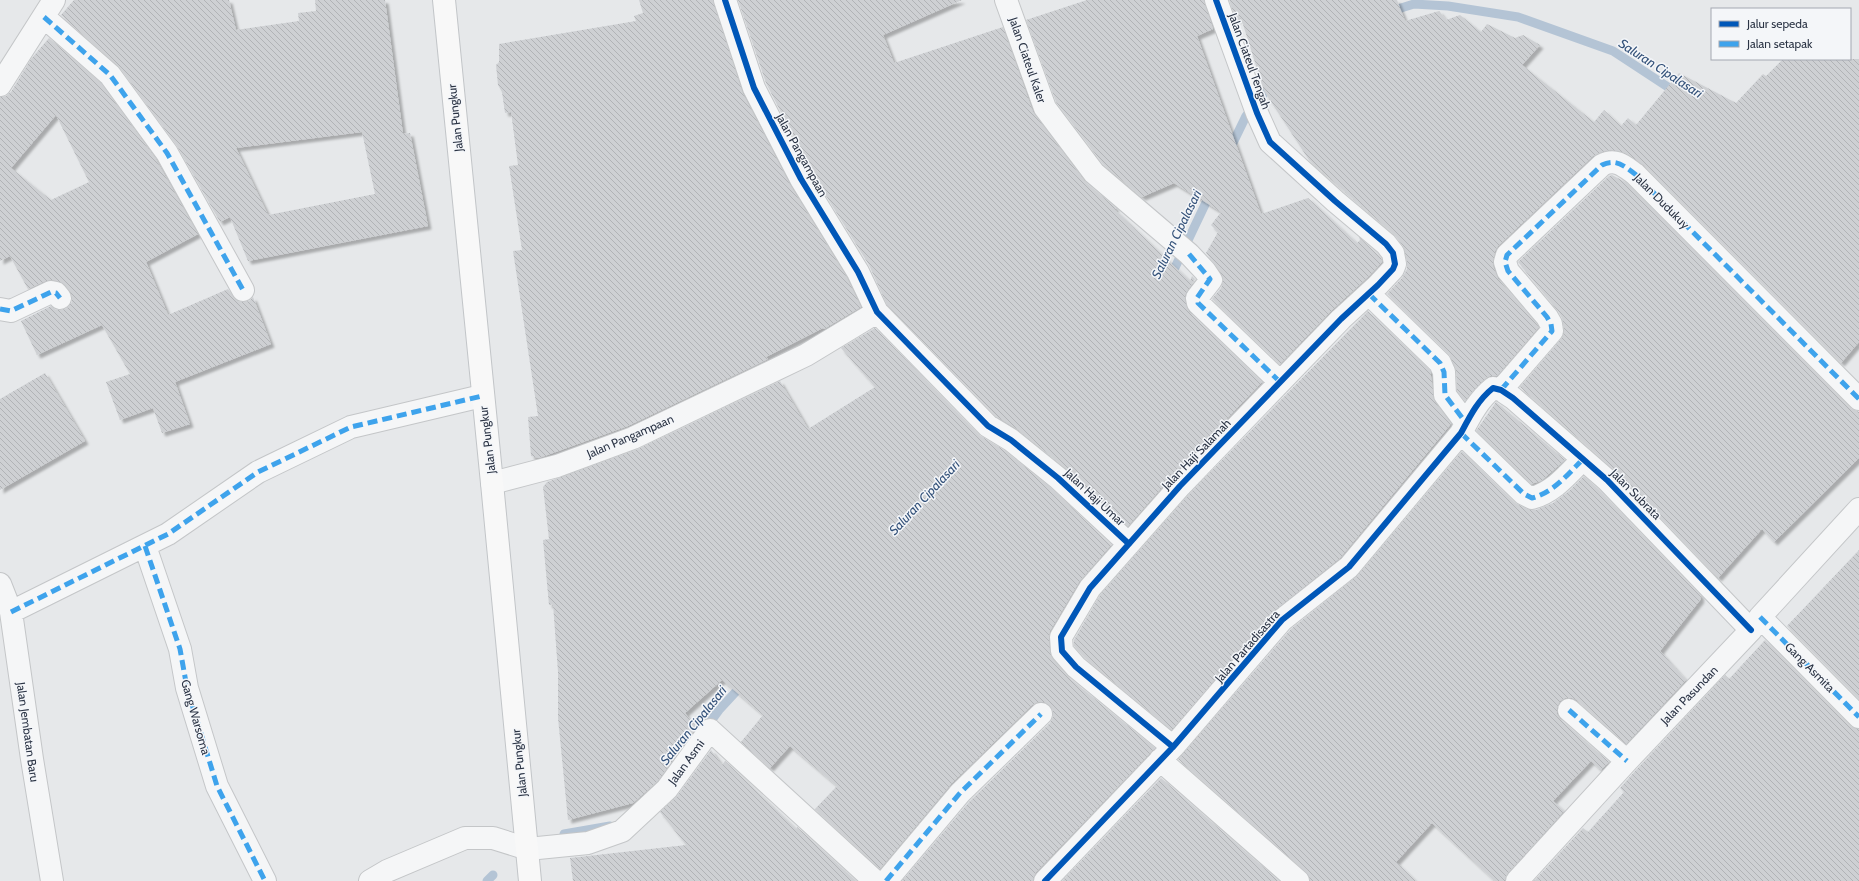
<svg xmlns="http://www.w3.org/2000/svg" width="1859" height="881" font-family="Cabin,sans-serif">
	<style>
		.lines { fill: none; stroke-linecap: round; stroke-linejoin: round }
		.stream { stroke: #b4c4d5; stroke-width: 9 }
		.building { fill: url(#building-back-hatch); fill-rule: evenodd; filter: url(#shadow) }
		.minor-casing { stroke: #c4c6c8; stroke-width: 24 }
		.major-casing { stroke: #c2c5c8; stroke-width: 24 }
		.minor { stroke: #f5f6f7; stroke-width: 22 }
		.major { stroke: #f8f8f8; stroke-width: 22 }
		.quiet { stroke: #3ea3ec; stroke-width: 5; stroke-dasharray: 10 5; stroke-linecap: butt }
		.cycleway-casing { stroke: #f4f6f9; stroke-width: 8 }
		.cycleway { stroke: #0057b8; stroke-width: 6 }
		.labels { text-anchor: middle; dominant-baseline: central; stroke-width: 3; stroke-linejoin: round; paint-order: stroke }
		.street-label { font-size: 12px; fill: #2b3445; stroke: #f4f6f9 }
		.water-label { font-size: 13px; font-style: italic; fill: #34527a; stroke: #f4f6f9 }
	</style>
	<defs>
		<pattern id="building-back-hatch" width="6" height="6" patternUnits="userSpaceOnUse"><rect width="6" height="6" fill="#ced0d3"/><path d="M-1 5l2 2M0 0l6 6M5-1l2 2" fill="none" stroke="#b1b3b6"/></pattern>
		<filter id="shadow"><feDropShadow dx="3.5" dy="3.5" stdDeviation="1" flood-color="#0004"/></filter>
	</defs>
	<rect width="100%" height="100%" fill="#e6e8ea"/>
	<g class="lines">
		<path class="stream" d="M1388,12L1414,4L1448,6L1518,17L1613,51L1677,93
			M1230,149L1246,116L1272,83
			M1170,278L1211,192
			M705,729L719,710L743,684
			M564,834L610,826
			M487,881L493,875"/>
	</g>
	<path class="building" d="M74,0H229L236,30L299,21L298,13L316,11L315,0H385L403,134L410,133L428,226L248,261L230,217L220,222L177,146L120,68L61,15ZM362,132L375,194L268,215L236,148Z
		M639,0H713L743,94L790,185L847,278L861,307L824,329L823,328L766,357L768,359L628,426L539,458L531,456L528,417L538,416L513,251L522,250L509,166L518,165L511,112L505,113L502,92L498,85L496,65L499,62V44L636,21L634,16L643,13Z
		M738,0H962L883,35L894,63L1003,27L1033,112L1084,181L1116,208L1114,209L1190,281L1192,276L1195,279L1185,295L1186,305L1189,312L1262,382L1171,477L1128,526L1066,468L1019,430L996,416L887,305L869,265L812,173L766,83Z
		M1087,0H1204L1213,29L1197,36L1261,214L1308,198L1357,243L1360,240L1359,237L1381,258L1382,262L1369,276L1332,310L1280,364L1212,299L1221,288L1223,280L1215,264L1206,253L1218,232L1211,225L1221,212L1174,183L1142,197L1103,164L1056,102L1026,20Z
		M1229,0H1397L1405,21L1439,11L1446,20L1460,15L1481,32L1487,24L1515,38L1523,35L1540,45L1522,65L1594,122L1604,110L1621,126L1628,118L1636,125L1679,73L1736,103L1763,74L1766,76L1783,59H1859V342L1841,363L1644,165L1625,153L1610,150L1593,156L1498,246L1495,251L1493,266L1498,279L1539,327L1497,376H1490L1485,379L1465,401L1457,391L1456,371L1449,354L1387,294L1402,278L1407,269V262L1403,246L1394,234L1309,160L1264,91L1241,18L1236,20Z
		M49,38L101,83L156,160L198,234L146,262L168,315L228,289L237,301L243,302L249,301L253,297L271,344L175,382L190,424L162,433L153,408L120,420L106,382L130,374L102,325L37,355L21,321L51,306L56,310H61L67,308L72,302V296L65,285L53,280L46,281L28,289L10,256L0,261V97L6,96L11,92L31,59ZM56,115L89,182L51,200L11,168Z
		M1612,175L1627,183L1850,408L1859,412V458L1774,542L1762,529L1718,578L1616,471L1520,387L1561,339L1564,330L1562,318L1558,311L1518,262L1609,176Z
		M1368,311L1430,370L1435,402L1451,424L1340,558L1273,612L1172,730L1085,658L1074,646V640L1100,595L1189,494Z
		M875,328L979,435L1004,450L1050,487L1111,545L1079,582L1050,631L1049,638L1050,652L1053,659L1068,677L1155,748L1036,872L1033,881H902L969,802L1050,723L1053,717V711L1050,706L1044,702H1038L1032,705L951,784L880,869L815,809L837,786L790,746L770,768L741,742L763,715L722,680L685,713L696,728L658,781L633,803L568,820L558,718V672L553,604L549,605L543,540L549,539L543,487L547,482L638,449L780,381L808,429L875,387L841,348Z
		M45,373L85,441L0,490V399Z
		M1496,402L1565,460L1541,481L1531,484L1476,431Z
		M1462,451L1515,503L1527,509L1536,510L1553,503L1569,491L1584,476L1598,489L1701,596L1700,598L1701,599L1660,651L1686,680L1626,744L1577,700L1572,698H1565L1560,701L1557,708V714L1560,719L1609,762L1601,770L1591,761L1553,801L1564,811L1508,873L1505,881H1495L1432,823L1396,862L1416,881H1310L1306,872L1178,759L1291,629L1358,575Z
		M1859,550V699L1787,626Z
		M1765,640L1850,726L1859,729V881H1534L1583,828L1588,832L1624,792L1620,788L1636,770L1725,675L1729,679Z
		M711,750L722,765L725,761L796,829L797,827L856,881H573L570,858L686,845L660,812L677,796Z
		M1161,778L1279,881H1062Z"/>
	<g class="lines">
		<g class="minor-casing">
			<path id="minor" d="M725,0L754,88L801,179L858,272L877,312L988,426L1011,440L1058,478L1129,544
				M1006,0L1045,108L1094,173L1189,254L1205,271L1211,280L1197,298L1198,303L1280,382
				M44,17L110,75L167,153L243,290
				M0,85L54,0
				M1369,294L1440,363L1444,372L1445,395L1466,423
				M0,309L11,311L51,292L56,293L60,298
				M1501,390L1552,331L1551,324L1547,317L1508,271L1505,262L1507,255L1602,165C1616,158 1624,166 1635,174L1859,399
				M1461,433L1524,494L1532,498C1554,492 1568,474 1583,459
				M492,483L557,466L633,438L806,355L877,312
				M145,546L180,649L187,688L217,786L265,881
				M0,584L11,612L32,759L52,881
				M11,612L168,534L258,472L351,427L482,396
				M1760,617L1859,717
				M1569,710L1627,761
				M1173,747L1076,667L1062,651L1061,637L1090,588L1180,486L1341,319L1378,285L1393,269L1395,264L1393,253L1386,244L1335,201L1270,142L1257,113L1216,0
				M1160,760L1298,881
				M370,881L387,871L465,838H493L528,849L588,843L622,831L667,789L710,730L875,881
				M886,881L960,793L1041,714
				M1045,881L1173,747L1282,620L1349,567L1461,433C1470,416 1478,400 1493,388L1501,390L1513,398L1607,480L1751,630
				M1517,881L1627,761L1751,630L1760,617L1859,509"/>
		</g>
		<g class="major-casing">
			<path id="major" d="M444,0L492,483L530,881"/>
		</g>
		<use href="#minor" class="minor"/>
		<use href="#major" class="major"/>
		<path class="quiet" d="M44,17L110,75L167,153L243,290
			M1189,254L1210,279L1197,298L1198,303L1280,382
			M1369,294L1440,363L1444,372L1445,395L1466,423
			M0,309L11,311L51,292L56,293L60,298
			M1501,390L1552,331L1551,324L1547,317L1508,271L1505,262L1507,255L1602,165C1616,158 1624,166 1635,174L1859,399
			M1461,433L1524,494L1532,498C1554,492 1568,474 1583,459
			M145,546L180,649L187,688L217,786L265,881
			M11,612L168,534L258,472L351,427L482,396
			M1760,617L1859,717
			M1569,710L1627,761
			M886,881L960,793L1041,714"/>
		<g class="cycleway-casing">
			<path id="cycleway" d="M725,0L754,88L801,179L858,272L877,312L988,426L1011,440L1058,478L1129,544
				M1173,747L1076,667L1062,651L1061,637L1090,588L1180,486L1341,319L1378,285L1393,269L1395,264L1393,253L1386,244L1335,201L1270,142L1257,113L1216,0
				M1045,881L1173,747L1282,620L1349,567L1461,433C1470,416 1478,400 1493,388L1501,390L1513,398L1607,480L1751,630"/>
		</g>
		<use href="#cycleway" class="cycleway"/>
	</g>
	<g class="labels">
		<g class="street-label">
			<text transform="translate(1028 60) rotate(71)">Jalan Ciateul Kaler</text>
			<text transform="translate(1250 61) rotate(70)">Jalan Ciateul Tengah</text>
			<text transform="translate(455 118) rotate(-96)">Jalan Pungkur</text>
			<text transform="translate(802 155) rotate(61)">Jalan Pangampaan</text>
			<text transform="translate(1662 201) rotate(45)">Jalan Dudukuy</text>
			<text transform="translate(630 436) rotate(-23)">Jalan Pangampaan</text>
			<text transform="translate(487 440) rotate(-97)">Jalan Pungkur</text>
			<text transform="translate(1196 454) rotate(-46)">Jalan Haji Salamah</text>
			<text transform="translate(1636 494) rotate(45)">Jalan Subrata</text>
			<text transform="translate(1095 497) rotate(43)">Jalan Haji Umar</text>
			<text transform="translate(1247 646) rotate(-49)">Jalan Partadisastra</text>
			<text transform="translate(1810 667) rotate(45)">Gang Asmita</text>
			<text transform="translate(1689 695) rotate(-46)">Jalan Pasundan</text>
			<text transform="translate(196 717) rotate(74)">Gang Warsoma</text>
			<text transform="translate(28 732) rotate(82)">Jalan Jembatan Baru</text>
			<text transform="translate(686 762) rotate(-54)">Jalan Asmi</text>
			<text transform="translate(519 763) rotate(-96)">Jalan Pungkur</text>
		</g>
		<g class="water-label">
			<text transform="translate(1661 68) rotate(33)">Saluran Cipalasari</text>
			<text transform="translate(1176 234) rotate(-64)">Saluran Cipalasari</text>
			<text transform="translate(924 497) rotate(-47)">Saluran Cipalasari</text>
			<text transform="translate(693 725) rotate(-51)">Saluran Cipalasari</text>
		</g>
	</g>
	<rect x="1711" y="8" width="140" height="52" fill="#f4f6f9" stroke="#a4a8b1"/>
	<rect x="1719" y="21" width="20" height="6" fill="#0057b8" stroke="#a4a8b1"/>
	<text x="1747" y="28" font-size="12" fill="#2b3445">Jalur sepeda</text>
	<rect x="1719" y="41" width="20" height="6" fill="#3ea3ec" stroke="#a4a8b1"/>
	<text x="1747" y="48" font-size="12" fill="#2b3445">Jalan setapak</text>
</svg>
